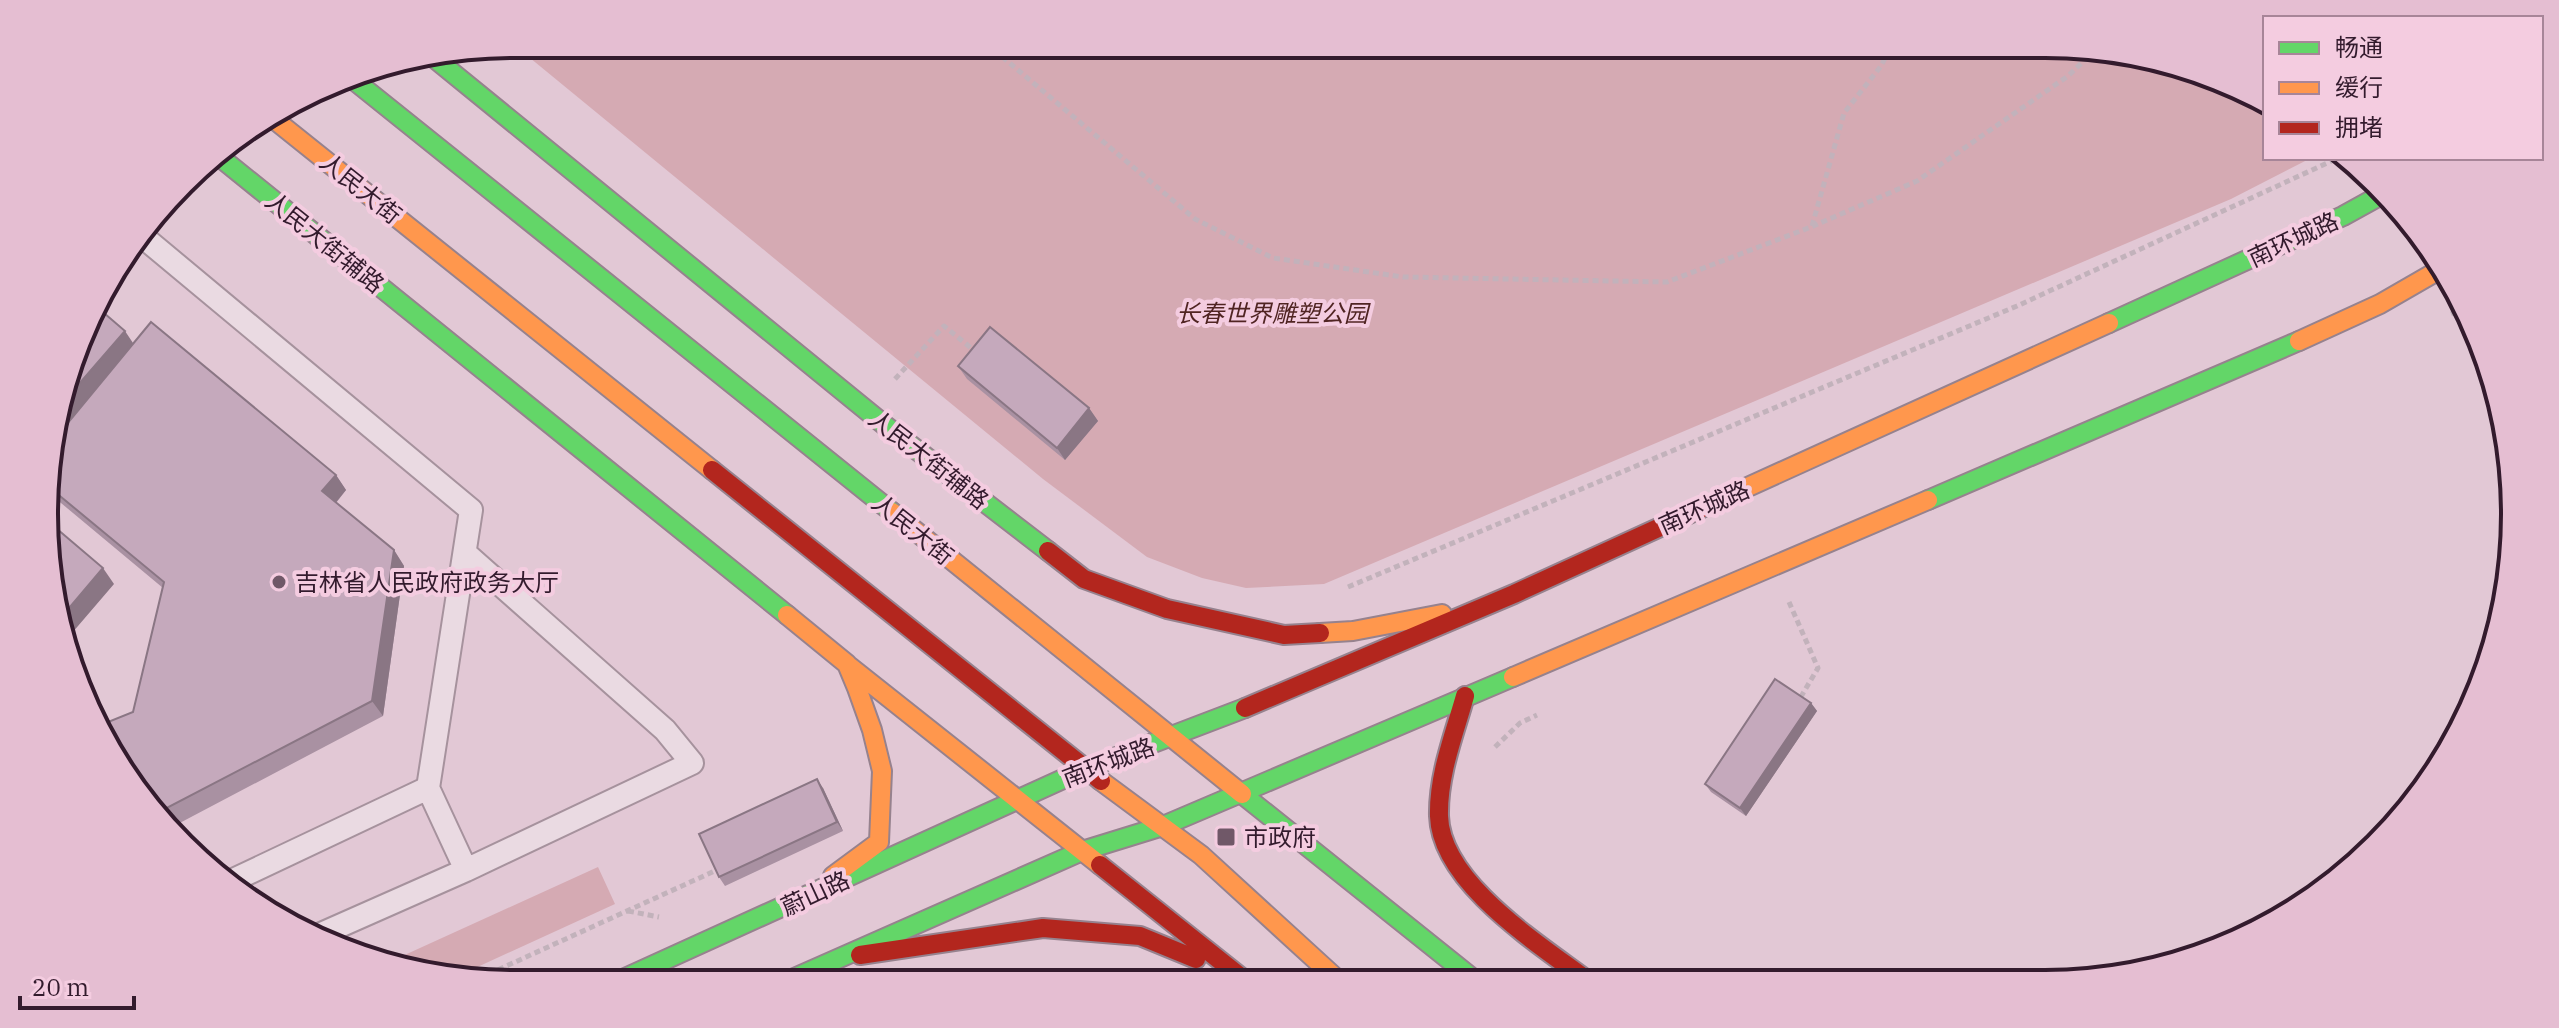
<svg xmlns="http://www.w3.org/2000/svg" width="2559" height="1028" font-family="'IBM Plex Serif','Noto Sans SC',serif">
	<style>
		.green { fill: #d5aab3 }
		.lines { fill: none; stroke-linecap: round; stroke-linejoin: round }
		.lane-casing { stroke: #a6929d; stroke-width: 26 }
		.fast-casing { stroke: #96828e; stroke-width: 22 }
		.slow-casing { stroke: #96828e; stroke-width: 22 }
		.jam-casing { stroke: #96828e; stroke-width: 22 }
		.path { stroke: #c2b2bb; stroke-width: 5; stroke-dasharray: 6 4; stroke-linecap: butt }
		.lane { stroke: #eadae2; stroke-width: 22 }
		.fast { stroke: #63d668; stroke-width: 18 }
		.slow { stroke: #ff974d; stroke-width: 18 }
		.jam { stroke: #b3261e; stroke-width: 18 }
		.wall { fill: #a991a2 }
		.shaded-wall { fill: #8a7684 }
		.building { fill: #c5a9bc; stroke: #8a7684; stroke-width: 2 }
		.poi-dot { fill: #705868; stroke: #f4cce0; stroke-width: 3 }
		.labels { text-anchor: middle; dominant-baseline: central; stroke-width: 8; stroke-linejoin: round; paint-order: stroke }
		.street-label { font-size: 24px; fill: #331b2d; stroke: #f4cce0 }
		.park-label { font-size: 24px; font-style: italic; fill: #502422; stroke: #f4cce0 }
		.poi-label { font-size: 24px; fill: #331b2d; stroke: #f4cce0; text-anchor: start }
		.rim { fill: none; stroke: #331b2d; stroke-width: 4 }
	</style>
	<rect width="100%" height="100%" fill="#e2c8d5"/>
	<path class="green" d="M513,44H2045L2196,69L2265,109V158H2311L2231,199L1324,584L1246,588L1202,578L1147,557L1043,479Z
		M598,867L615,904L460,975L387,963Z"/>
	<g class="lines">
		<g class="lane-casing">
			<path id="lane" d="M142,236L471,510L428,788
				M465,553L665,730L692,763L466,870
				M225,884L428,788L466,870L319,935"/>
		</g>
		<g class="fast-casing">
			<path id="fast" d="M433,57L887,427L1048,551
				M350,77L892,512
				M216,154L787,615
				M2109,323L2343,216L2381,195
				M1928,500L2299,341
				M1242,794L1477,982
				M783,983L1082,851L1163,826L1513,677
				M612,984L1085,769L1245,708"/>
		</g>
		<g class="slow-casing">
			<path id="slow" d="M275,120L712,470
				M2299,341L2380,304L2439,270
				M1739,491L2109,323
				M892,512L1242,794
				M787,615L847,664L857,688L872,730L882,771L879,842L833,876
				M1320,633L1353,631L1442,614
				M849,666L1100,865
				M1513,677L1928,500
				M1101,781L1201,855L1340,982"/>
		</g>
		<g class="jam-casing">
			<path id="jam" d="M712,470L1101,781
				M1048,551L1084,579L1167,609L1284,635L1320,633
				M1465,696C1454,735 1438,775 1439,816C1441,883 1539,944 1588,981
				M1245,708L1514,594L1739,491
				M1100,865L1247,982
				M860,955L1043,928L1140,936L1196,959"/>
		</g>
		<path class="path" d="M987,44L1195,219L1273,258L1403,277L1667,282L1811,227L1917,181L2068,76L2093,52
			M1812,226L1844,113L1881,66L1892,44
			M2451,314L2467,307
			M895,379L944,326L976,352
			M1348,587L2017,306L2338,158
			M1789,602L1818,668L1799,700
			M1495,747L1520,723L1537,715
			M628,911L659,917
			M480,978L719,869"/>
		<use href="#lane" class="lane"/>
		<use href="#fast" class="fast"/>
		<use href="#slow" class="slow"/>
		<use href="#jam" class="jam"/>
	</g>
	<path class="wall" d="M134,343L336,475L346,490L336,503L394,550L404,566L383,716L174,826L107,749L133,712L163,588L49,493L48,452Z
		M958,366L1089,408L1098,421L1065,460L967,379Z
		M1811,703L1817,711L1746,816L1711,792L1705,784Z
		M823,788L843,831L725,886L719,877Z"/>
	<path class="shaded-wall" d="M125,331L135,346L50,446L66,399Z
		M1089,408L1098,421L1065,460L1057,448Z
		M336,475L346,490L333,506L322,491Z
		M394,550L404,566L383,716L372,701Z
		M103,568L114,584L66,640L59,620Z
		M1811,703L1817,711L1746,816L1740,808Z
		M817,779L823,788L843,831L837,822Z"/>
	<path class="building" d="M97,307L125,331L66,399Z
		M151,322L336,475L322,491L394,550L372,701L161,811L107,749L98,726L133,712L164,582L49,487L48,452L52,442Z
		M990,327L1089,408L1057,448L958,366Z
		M50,523L103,568L59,620L53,605Z
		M1775,679L1811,703L1740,808L1705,784Z
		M817,779L837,822L719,877L699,834Z"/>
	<g class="poi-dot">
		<circle cx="279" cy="582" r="8"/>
		<rect x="1216" y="827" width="20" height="20" rx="4"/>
	</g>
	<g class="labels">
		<g class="street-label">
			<text transform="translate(361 188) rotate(39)">人民大街</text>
			<text transform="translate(2293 239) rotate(-25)">南环城路</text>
			<text transform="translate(325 242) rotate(39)">人民大街辅路</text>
			<text transform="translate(929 459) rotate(38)">人民大街辅路</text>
			<text transform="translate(1704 507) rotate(-24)">南环城路</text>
			<text transform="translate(913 529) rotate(39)">人民大街</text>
			<text transform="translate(1108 762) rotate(-21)">南环城路</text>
			<text transform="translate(815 893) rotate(-25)">蔚山路</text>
		</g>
		<g class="park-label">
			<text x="1272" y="313">长春世界雕塑公园</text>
		</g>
		<g class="poi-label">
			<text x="295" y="582">吉林省人民政府政务大厅</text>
			<text x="1244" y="837">市政府</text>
		</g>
	</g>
	<path d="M0 0H2559V1028H0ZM514 58H2045A456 456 0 0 1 2501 514V514A456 456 0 0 1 2045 970H514A456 456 0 0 1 58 514V514A456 456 0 0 1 514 58Z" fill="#e5bed2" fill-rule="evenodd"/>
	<path class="rim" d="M514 58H2045A456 456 0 0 1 2501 514V514A456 456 0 0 1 2045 970H514A456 456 0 0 1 58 514V514A456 456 0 0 1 514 58Z"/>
	<rect x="2263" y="16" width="280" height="144" fill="#f4cce0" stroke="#a78598" stroke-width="2"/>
	<rect x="2279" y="42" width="40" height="12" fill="#63d668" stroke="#a78598" stroke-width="2"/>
	<text x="2335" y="56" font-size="24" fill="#331b2d">畅通</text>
	<rect x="2279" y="82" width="40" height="12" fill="#ff974d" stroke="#a78598" stroke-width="2"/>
	<text x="2335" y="96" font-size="24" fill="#331b2d">缓行</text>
	<rect x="2279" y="122" width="40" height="12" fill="#b3261e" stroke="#a78598" stroke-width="2"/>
	<text x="2335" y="136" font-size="24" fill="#331b2d">拥堵</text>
	<path d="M20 996v12h114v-12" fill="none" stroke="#331b2d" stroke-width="4"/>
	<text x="32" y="996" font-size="24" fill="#331b2d" stroke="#f4cce0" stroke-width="6" paint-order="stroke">20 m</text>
</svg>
